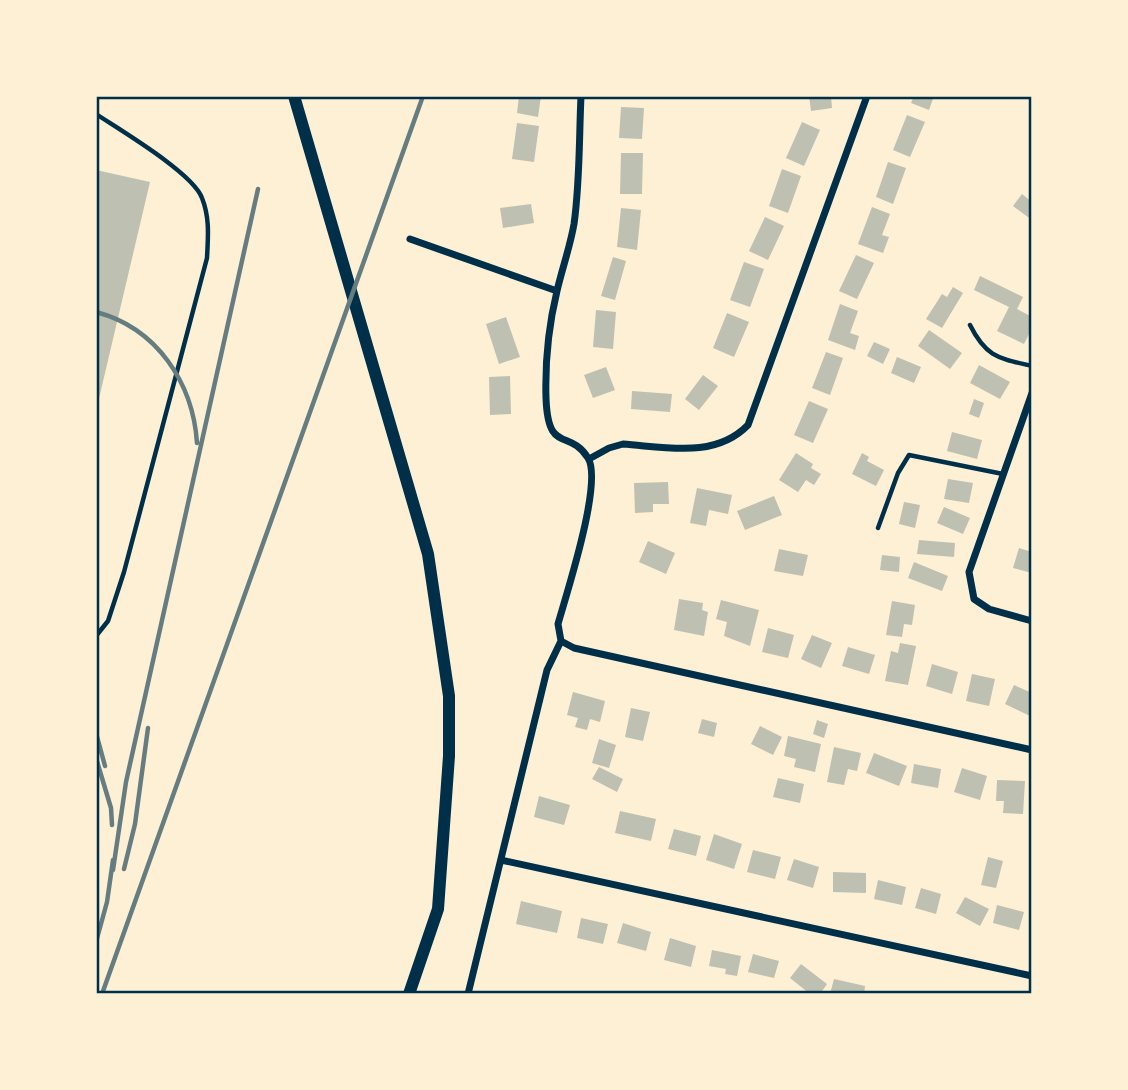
<svg xmlns="http://www.w3.org/2000/svg" width="1128" height="1090" font-family="'Public Sans',sans-serif">
	<style>
		.building { fill: #bec0b2 }
		.lines { fill: none; stroke-linecap: round; stroke-linejoin: round }
		.service { stroke: #003049; stroke-width: 4.5 }
		.minor { stroke: #003049; stroke-width: 7 }
		.secondary { stroke: #003049; stroke-width: 12 }
		.rail { stroke: #657d81; stroke-width: 4.5 }
		.neatline { fill: none; stroke: #003049; stroke-width: 2.5 }
	</style>
	<rect width="100%" height="100%" fill="#fdf0d5"/>
	<path class="building" d="M519,96H541L538,117L517,113Z
		M809,96H831L832,108L811,111Z
		M914,96H934L929,110L911,103Z
		M621,107L644,108L642,139L619,138Z
		M907,115L925,122L910,157L893,150Z
		M802,122L820,130L804,166L786,158Z
		M517,123L539,126L534,162L512,159Z
		M621,153H643L642,194H620Z
		M888,162L906,168L893,204L876,197Z
		M782,169L801,176L788,213L769,206Z
		M96,170L150,182L97,407H96Z
		M1022,194L1032,202V220L1013,206Z
		M531,204L534,223L503,228L500,208Z
		M872,207L890,214L882,235L889,237L883,253L858,244Z
		M621,208L641,210L637,250L617,247Z
		M765,217L784,226L768,260L749,251Z
		M856,255L874,263L857,299L839,291Z
		M613,257L626,261L615,300L601,296Z
		M744,262L764,269L750,307L730,300Z
		M980,276L1023,297L1017,309L1032,317V328L1024,344L997,331L1009,307L974,290Z
		M953,287L963,293L942,328L926,319L942,294L947,297Z
		M840,304L858,311L850,333L859,336L855,350L828,340Z
		M596,310L616,312L613,349L593,347Z
		M727,313L749,322L734,357L713,348Z
		M506,317L520,357L499,364L486,324Z
		M929,330L962,353L950,369L918,346Z
		M874,342L890,349L883,364L867,356Z
		M826,352L843,358L830,395L812,388Z
		M897,357L921,367L914,383L891,373Z
		M979,365L1010,382L1000,399L970,383Z
		M606,367L615,390L593,398L584,375Z
		M703,375L718,386L699,410L685,399Z
		M510,376L511,414L490,415L489,377Z
		M632,391L672,394L670,412L631,409Z
		M974,399L984,403L979,418L969,414Z
		M809,401L828,409L813,443L794,435Z
		M952,432L982,440L977,459L947,451Z
		M796,453L813,464L811,468L821,474L814,485L806,480L798,492L779,480Z
		M862,453L869,457L867,461L884,470L876,486L852,474Z
		M948,479L973,483L969,503L944,499Z
		M668,482L669,504H653V512L635,513L634,483Z
		M697,488L732,495L728,514L709,510L706,526L690,523Z
		M774,496L782,515L745,530L737,511Z
		M904,502L920,505L915,528L899,524Z
		M944,507L970,518L963,534L937,523Z
		M919,540L955,543L954,557L917,554Z
		M648,541L675,553L666,574L639,562Z
		M1019,548L1032,552V573L1013,568Z
		M779,549L808,555L803,576L774,571Z
		M882,555L900,557L899,572L880,570Z
		M914,562L948,576L942,591L908,578Z
		M679,599L703,603L702,610L708,612L704,636L674,630Z
		M721,600L759,610L750,646L724,636L727,622L716,619Z
		M892,601L915,605L912,625L904,624L902,637L886,635Z
		M768,628L794,635L788,658L762,652Z
		M812,635L832,643L821,668L801,659Z
		M900,643L916,646L908,685L885,681L891,651L898,653Z
		M848,647L875,655L869,674L842,666Z
		M932,664L958,672L952,694L926,686Z
		M972,674L995,679L989,706L966,701Z
		M1014,685L1032,693L1030,716L1005,704Z
		M573,692L605,701L600,722L590,719L587,730L575,727L578,718L567,715Z
		M631,708L650,712L643,741L625,737Z
		M702,719L717,723L714,737L698,733Z
		M817,720L828,724L824,738L813,734Z
		M760,726L782,737L773,755L751,744Z
		M788,736L821,744L815,772L794,767L796,759L784,756Z
		M599,739L616,745L609,768L592,763Z
		M834,747L861,753L857,771L848,769L844,785L827,782Z
		M874,753L907,766L899,786L866,773Z
		M914,764L941,769L938,788L911,783Z
		M599,767L623,779L617,792L592,779Z
		M962,768L987,776L980,800L954,792Z
		M778,778L804,784L800,803L773,797Z
		M997,780L1025,781L1023,814L1003,813L1004,801H996Z
		M539,796L570,805L564,825L534,817Z
		M620,811L656,819L651,841L615,833Z
		M674,829L701,836L696,856L668,849Z
		M714,834L742,844L734,869L706,860Z
		M753,850L781,857L775,879L747,872Z
		M988,857L1003,861L996,888L981,885Z
		M794,859L819,867L813,888L787,880Z
		M833,872L866,873V893L833,892Z
		M878,880L906,887L902,905L874,899Z
		M921,888L941,894L936,914L915,908Z
		M965,897L989,909L980,926L956,913Z
		M521,901L562,911L557,933L516,924Z
		M997,905L1024,912L1019,930L993,923Z
		M581,918L608,924L603,944L577,938Z
		M623,923L651,932L646,951L617,943Z
		M670,938L696,946L691,967L664,960Z
		M712,950L741,956L737,976L725,974L726,969L709,966Z
		M753,954L779,961L774,978L748,972Z
		M801,964L827,984L820,994H810L790,978Z
		M834,979L865,986L864,994H830Z"/>
	<g class="lines">
		<path class="service" d="M96,114C120,130 193,173 202,198C210,218 208,237 207,258L124,572L108,621L96,636
			M970,325C986,357 998,358 1032,366
			M878,528L898,473L909,455L1003,474"/>
		<path class="minor" d="M410,239L557,291
			M1032,393L969,572L974,599L989,609L1032,621
			M589,459L609,448L623,444C666,447 715,459 748,425L867,96
			M561,641L574,648L1032,750
			M501,860L1032,976
			M468,994L547,670L561,641L558,624C567,592 603,482 588,458C569,428 548,455 546,398C545,364 549,324 557,291C562,269 570,247 574,224C580,182 579,138 581,96"/>
		<path class="secondary" d="M294,96L428,554L449,696V756L438,909L409,994"/>
		<path class="rail" d="M96,312C157,328 193,383 197,443
			M96,733L105,766
			M96,758L111,808L112,825
			M124,869L135,824L148,728
			M113,870L126,782L258,189
			M96,942L107,902L113,860
			M102,994L423,96"/>
	</g>
	<rect width="1128" height="1090" fill="none" stroke="#fdf0d5" stroke-width="196"/>
	<rect x="98" y="98" width="932" height="894" class="neatline"/>
</svg>
